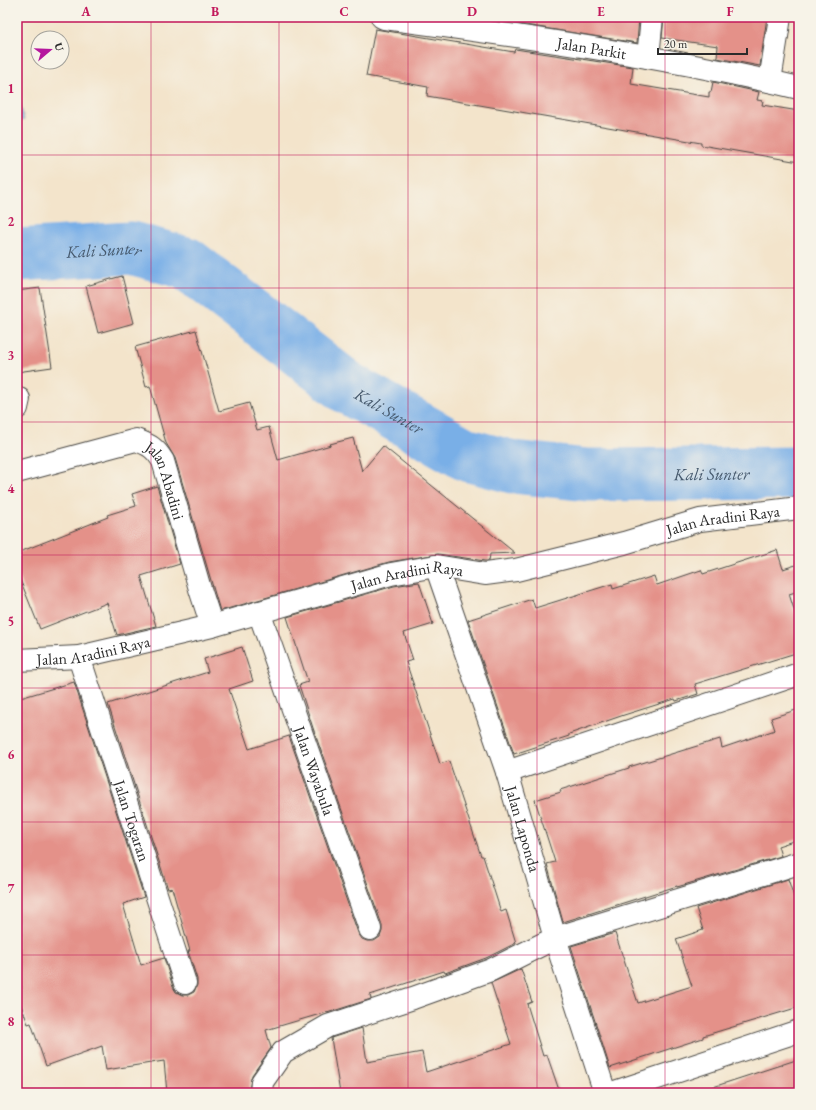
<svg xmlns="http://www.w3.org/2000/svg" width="816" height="1110" font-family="'EB Garamond',serif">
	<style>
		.water { fill: #79afe7; stroke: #526d89 }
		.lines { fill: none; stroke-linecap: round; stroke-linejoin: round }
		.river { stroke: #79afe7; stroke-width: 53 }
		.building { fill: #e49189 }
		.minor-casing { stroke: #494743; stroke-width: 24 }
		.minor { stroke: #fff; stroke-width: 22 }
		.grid { fill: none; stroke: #c2185b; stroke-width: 1; stroke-opacity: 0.55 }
		.labels { text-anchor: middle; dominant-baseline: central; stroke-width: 4; stroke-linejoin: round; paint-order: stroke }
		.street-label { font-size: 16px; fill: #2b2b2b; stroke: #f7f3e8 }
		.water-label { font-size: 17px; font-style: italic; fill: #46596d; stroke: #f7f3e8 }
		.neatline { fill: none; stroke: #c2185b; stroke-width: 1.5 }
		.grid-label { font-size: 13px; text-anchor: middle; font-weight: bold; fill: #c2185b }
	</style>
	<rect width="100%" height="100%" fill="#f7f3e8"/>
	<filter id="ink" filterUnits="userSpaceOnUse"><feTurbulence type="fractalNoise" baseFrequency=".025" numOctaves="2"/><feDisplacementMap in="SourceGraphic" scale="8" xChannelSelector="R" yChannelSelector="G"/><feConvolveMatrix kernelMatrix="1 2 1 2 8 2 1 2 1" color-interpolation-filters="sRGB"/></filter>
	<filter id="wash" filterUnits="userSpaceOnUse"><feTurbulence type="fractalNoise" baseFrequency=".012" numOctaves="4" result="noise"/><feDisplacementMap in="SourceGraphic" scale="16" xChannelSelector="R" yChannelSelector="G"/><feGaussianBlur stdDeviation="0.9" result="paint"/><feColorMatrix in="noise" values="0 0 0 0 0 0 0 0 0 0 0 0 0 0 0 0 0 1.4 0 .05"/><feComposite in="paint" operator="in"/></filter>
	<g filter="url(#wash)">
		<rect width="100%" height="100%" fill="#f3e4cb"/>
		<path class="water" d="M17,90L24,120L17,122Z"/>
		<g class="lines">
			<path class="river" id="s1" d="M17,255L131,248L186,263L348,388L467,455L513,467L588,475L799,473"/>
		</g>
		<g id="blocks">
			<path class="building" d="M520,17H639L637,43L519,24Z
				M664,17H767L760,66L717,58L718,46L662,38Z
				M375,29L514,52L515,49L633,67L631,84L709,97V92H711L713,82L759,92L757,100L763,101L762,105L799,111V162L701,145V143L427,96L428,87L366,76Z
				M122,276L134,323L98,333L86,286Z
				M40,288L52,367L17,372V291Z
				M196,330L219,411L249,403L257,430L269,427L278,460L331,445L330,444L353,438L362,471L383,446L515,553L490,554L489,561H485L438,554L389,562L220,611L175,458L166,443L150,386L146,387L135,347Z
				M157,486L180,564L141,576L156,626L117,635L107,603L40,629L17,572V553L108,517L107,515L136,506L132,494Z
				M777,550L783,569L799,564V591L789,594L799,625V652L695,684L698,694L676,701L675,699L624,715L569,734V736L514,754L468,620L532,599L535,608L612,584L613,589L654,576L657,585L701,570L703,574Z
				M419,582L433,624L404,633L413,660L406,662L440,764L449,761L481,856H483L501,912L506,910L516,943L486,958L445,973L444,971L370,995L371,999L327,1013V1012L266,1030L271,1048L252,1075L249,1090L214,1093H167L164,1061L106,1070L102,1046L46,1066L31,1023L28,1024L17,994V699L74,682L144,897L123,904L141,965L164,958L173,987L176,992L182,995H188L194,992L197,985V979L188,951H190L172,888L168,889L108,704L208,672L204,659L242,647L253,681L229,689L249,749L289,736L358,933L362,939L367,941H374L380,937L382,931V925L313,728L299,685L308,682L287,617L394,586Z
				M799,709V839L778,846L781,856L677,887V886L563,922L547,864L555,862L535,800L561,792L560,790L629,768V767L720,739L722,748L775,730L771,718Z
				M788,879L794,897L799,896V1007L703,1036V1038L610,1068L571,946L615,933L638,1003L692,986L676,939L703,930L696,908Z
				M521,969L532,1002L527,1004L543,1056L547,1055L560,1093H340L331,1038L362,1028L367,1062L422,1052L426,1072L511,1044L491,983Z
				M799,1059V1093H711L710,1088Z"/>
		</g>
	</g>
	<g filter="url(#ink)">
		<use href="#blocks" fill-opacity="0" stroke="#494743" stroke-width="1"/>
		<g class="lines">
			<g class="minor-casing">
				<g id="minor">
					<path id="s2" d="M382,17L384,18C523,36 662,56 799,88"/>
					<path d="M648,57L652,17"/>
					<path d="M770,81L780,17"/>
					<path d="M17,408L19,399"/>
					<path id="s3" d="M17,472L136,440C150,445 155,448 163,461L200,589L212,626"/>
					<path id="s4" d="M436,566L507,772L555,938L605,1093"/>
					<path id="s5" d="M259,612L370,929"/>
					<path id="s6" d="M79,657L185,983"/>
					<path id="s7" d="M17,660L79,657L212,626L391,574L436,566L485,574L516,570L624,543L700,520L799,508"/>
					<path d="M507,772L799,674"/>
					<path d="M261,1093L262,1082L283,1052L328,1026L413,998L491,970L555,938L799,863"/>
					<path d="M612,1093L799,1031"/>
				</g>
			</g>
			<use href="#minor" class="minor"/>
		</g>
	</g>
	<path class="grid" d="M151,17V1093M279,17V1093M408,17V1093M537,17V1093M665,17V1093M17,155H799M17,288H799M17,422H799M17,555H799M17,688H799M17,822H799M17,955H799"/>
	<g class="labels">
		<g class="street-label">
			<text stroke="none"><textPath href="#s2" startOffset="212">Jalan Parkit</textPath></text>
			<text stroke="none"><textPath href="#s3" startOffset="177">Jalan Abadini</textPath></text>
			<text stroke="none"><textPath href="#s7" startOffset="725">Jalan Aradini Raya</textPath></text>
			<text stroke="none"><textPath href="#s7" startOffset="401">Jalan Aradini Raya</textPath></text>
			<text stroke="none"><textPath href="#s7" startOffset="77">Jalan Aradini Raya</textPath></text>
			<text stroke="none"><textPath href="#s5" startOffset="168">Jalan Wayabula</textPath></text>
			<text stroke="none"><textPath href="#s6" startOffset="172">Jalan Togaran</textPath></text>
			<text stroke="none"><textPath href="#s4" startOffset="277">Jalan Laponda</textPath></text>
		</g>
		<g class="water-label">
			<text stroke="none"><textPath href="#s1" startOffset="87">Kali Sunter</textPath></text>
			<text stroke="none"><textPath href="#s1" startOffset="423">Kali Sunter</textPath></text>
			<text stroke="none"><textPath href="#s1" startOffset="759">Kali Sunter</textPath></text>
		</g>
	</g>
	<rect width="816" height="1110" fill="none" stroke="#f7f3e8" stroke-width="44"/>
	<g transform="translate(50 50) rotate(71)"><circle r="19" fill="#f7f3e8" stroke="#a5a39c"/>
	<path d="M0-3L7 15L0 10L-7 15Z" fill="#b5179e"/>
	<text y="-6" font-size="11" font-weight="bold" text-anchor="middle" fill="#2b2b2b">U</text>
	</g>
	<path d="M658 48v6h89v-6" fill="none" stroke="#2b2b2b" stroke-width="2"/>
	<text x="664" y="48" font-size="12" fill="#2b2b2b" stroke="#f7f3e8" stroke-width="3" paint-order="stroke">20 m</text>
	<rect x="22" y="22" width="772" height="1066" class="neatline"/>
	<g class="grid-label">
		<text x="86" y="16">A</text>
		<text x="215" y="16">B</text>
		<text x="344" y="16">C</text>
		<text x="472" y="16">D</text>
		<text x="601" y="16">E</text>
		<text x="730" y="16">F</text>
		<text x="11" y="93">1</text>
		<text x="11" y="226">2</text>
		<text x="11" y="360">3</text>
		<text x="11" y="493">4</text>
		<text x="11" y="626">5</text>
		<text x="11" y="759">6</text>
		<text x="11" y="893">7</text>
		<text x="11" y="1026">8</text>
	</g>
</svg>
